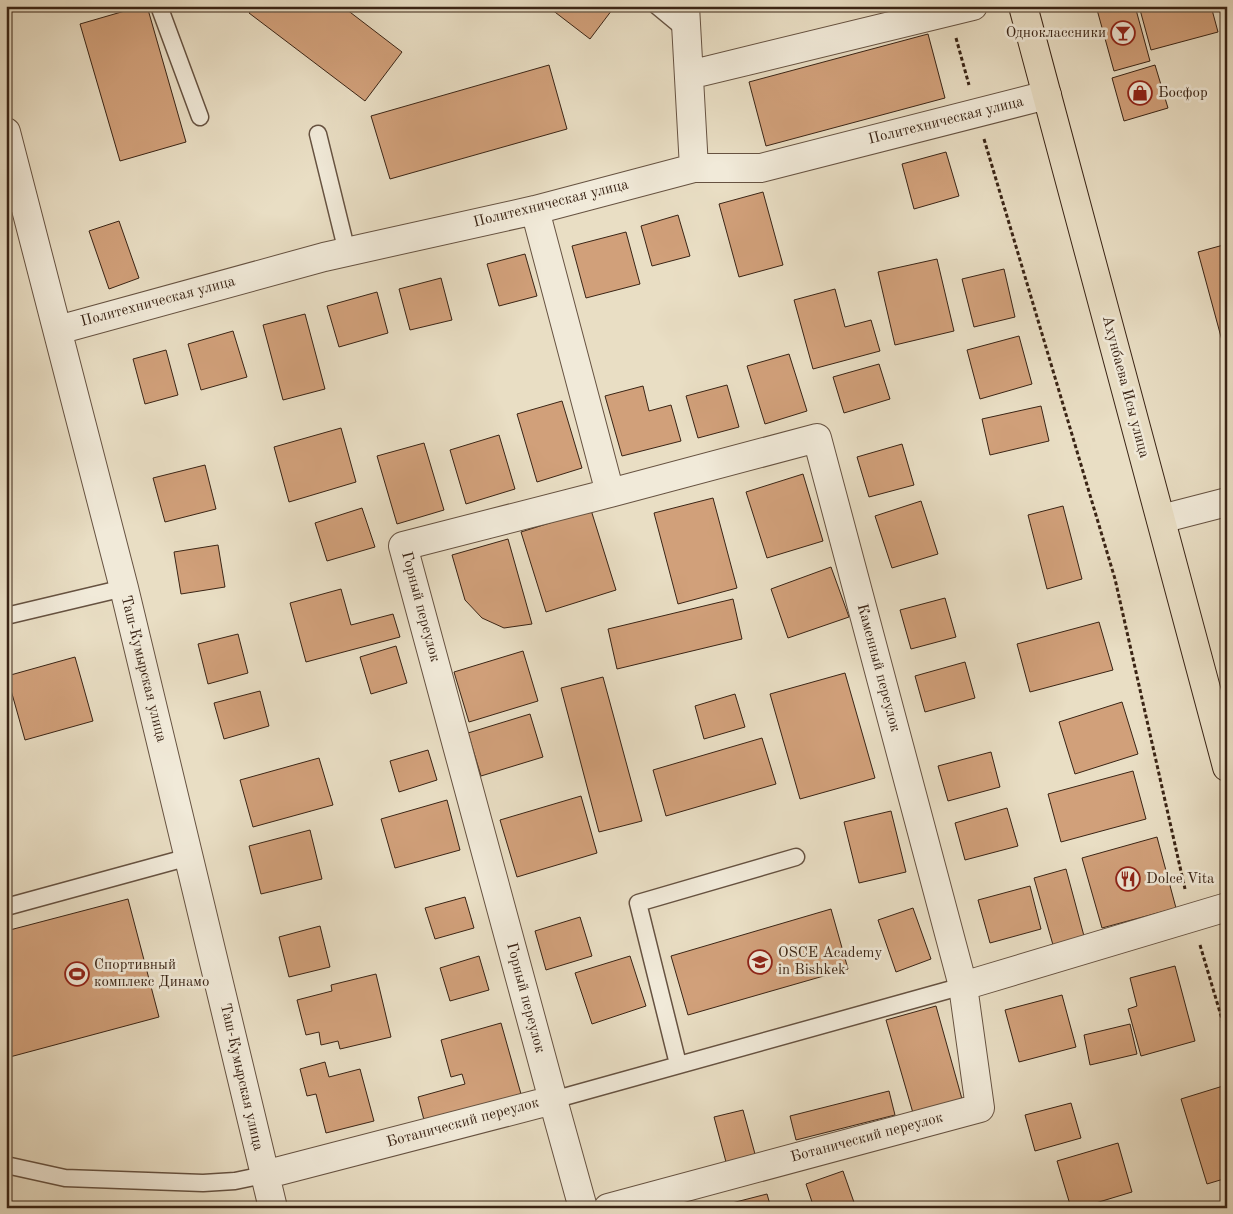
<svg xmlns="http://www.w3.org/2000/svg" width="1233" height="1214" font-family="'Old Standard TT',serif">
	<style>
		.building { fill: #d1a07a; stroke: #3a2415 }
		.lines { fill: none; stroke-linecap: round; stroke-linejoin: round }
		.lane-casing { stroke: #665241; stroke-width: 19 }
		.street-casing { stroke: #665241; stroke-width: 30 }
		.primary-casing { stroke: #3a2415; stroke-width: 30 }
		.path { stroke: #3a2415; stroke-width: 3; stroke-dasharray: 4 2.5; stroke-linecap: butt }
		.lane { stroke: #f1ead9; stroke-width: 16 }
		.street { stroke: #f1ead9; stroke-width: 28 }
		.primary { stroke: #e9dec4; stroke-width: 28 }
		.labels { text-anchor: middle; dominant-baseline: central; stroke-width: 5; stroke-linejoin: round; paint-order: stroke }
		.poi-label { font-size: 15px; fill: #3a2415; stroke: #f1ead9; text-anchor: start }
		.street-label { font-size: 15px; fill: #3a2415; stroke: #f1ead9 }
	</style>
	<rect width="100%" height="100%" fill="#e9dec4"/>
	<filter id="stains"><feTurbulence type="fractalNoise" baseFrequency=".004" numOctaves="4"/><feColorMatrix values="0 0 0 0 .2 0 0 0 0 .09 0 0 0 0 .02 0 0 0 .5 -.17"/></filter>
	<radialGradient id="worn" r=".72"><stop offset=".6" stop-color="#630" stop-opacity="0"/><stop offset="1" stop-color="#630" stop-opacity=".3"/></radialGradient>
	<path class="building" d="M142,6H147L186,142L120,161L80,24Z
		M254,6H342L402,52L365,101L249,13Z
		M547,6H615L590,39Z
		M1096,6H1135L1150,61L1114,71Z
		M1139,6H1211L1218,32L1151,50Z
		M928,34L945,98L766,146L749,82Z
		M549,65L567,129L390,179L371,116Z
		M1155,65L1168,108L1124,121L1112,78Z
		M946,152L959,196L914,209L902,164Z
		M763,192L783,265L739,277L719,204Z
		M678,215L690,256L652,266L641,226Z
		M119,221L139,278L109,289L89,231Z
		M626,232L640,284L586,298L572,246Z
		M1227,244V359L1198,252Z
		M525,254L537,296L499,306L487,264Z
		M937,259L954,331L895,345L878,272Z
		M1004,269L1015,317L974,327L962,279Z
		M441,278L452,320L410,330L399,289Z
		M835,289L845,327L871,320L880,351L813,369L794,300Z
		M377,292L388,333L339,347L327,306Z
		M305,314L325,389L283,400L263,325Z
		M233,331L247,377L201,390L188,344Z
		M1019,336L1032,384L980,399L967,350Z
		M166,350L178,395L145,404L133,359Z
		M789,354L807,411L765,424L747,366Z
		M879,364L890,399L844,413L833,377Z
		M727,385L739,427L698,438L686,396Z
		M643,386L649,411L671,405L681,441L622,456L605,396Z
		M562,401L582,468L537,482L517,414Z
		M1041,406L1049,441L990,455L982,419Z
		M341,428L356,482L289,502L274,447Z
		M499,435L515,489L466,504L450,450Z
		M424,443L444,510L397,524L377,456Z
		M902,444L914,485L869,497L857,457Z
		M205,465L216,509L165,522L153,478Z
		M803,474L823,541L767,558L746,492Z
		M713,498L737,588L678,604L654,513Z
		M921,501L938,554L892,568L875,516Z
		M1063,506L1082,579L1047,589L1028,515Z
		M362,508L375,547L327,561L315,523Z
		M591,510L616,590L546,612L521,532Z
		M508,539L532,624L504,628L482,618L465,600L452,555Z
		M218,545L225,587L181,594L174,552Z
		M831,567L849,617L788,638L771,589Z
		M341,589L351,625L393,614L400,637L306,662L290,603Z
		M945,598L956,637L911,649L900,610Z
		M733,599L742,639L617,669L608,629Z
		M1099,622L1113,670L1030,692L1017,644Z
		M238,634L248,673L208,684L198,644Z
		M396,646L407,683L371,694L360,657Z
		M523,651L538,701L469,722L454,672Z
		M75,657L93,721L25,740L7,676Z
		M965,662L975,698L925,712L915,676Z
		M845,673L875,778L800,799L770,694Z
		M603,677L642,821L599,832L561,688Z
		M260,691L269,726L224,739L214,703Z
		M735,694L745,727L704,739L695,706Z
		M1122,702L1138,754L1075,774L1059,722Z
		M530,714L543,757L481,776L468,733Z
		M762,738L776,784L666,816L653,770Z
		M428,750L437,780L399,792L390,761Z
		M991,752L1000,787L948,801L938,766Z
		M319,758L333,805L253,827L240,780Z
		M1133,771L1146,819L1061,842L1048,794Z
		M581,796L597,853L517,877L500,820Z
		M447,800L460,850L395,868L381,819Z
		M1007,808L1018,846L965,860L955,823Z
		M891,811L906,872L859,883L844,822Z
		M310,830L322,879L261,894L249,846Z
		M1157,837L1176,908L1102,928L1082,858Z
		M1066,869L1084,936L1053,945L1034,878Z
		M1030,886L1041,929L990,943L978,900Z
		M465,897L474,928L435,939L425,908Z
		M128,899L159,1017L6,1058V931Z
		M913,908L931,959L896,972L878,920Z
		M831,909L848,969L688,1015L671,956Z
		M580,917L592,956L546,970L535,931Z
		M320,926L330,967L289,977L279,937Z
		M479,956L489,990L450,1001L440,968Z
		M630,956L646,1006L592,1024L575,973Z
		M1175,966L1195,1041L1141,1056L1128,1009L1137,1006L1130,978Z
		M376,974L391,1037L340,1049L338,1041L321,1045L319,1032L306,1035L297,1000L332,991L331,985Z
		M1062,995L1076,1047L1019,1062L1005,1010Z
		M936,1006L962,1099L913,1113L886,1020Z
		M501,1023L521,1094L424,1120L418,1097L465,1084L462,1074L451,1077L441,1040Z
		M1130,1024L1137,1054L1090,1065L1084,1035Z
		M325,1062L329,1077L360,1069L374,1121L326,1133L316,1094L307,1096L300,1069Z
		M1223,1086L1227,1098V1178L1207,1184L1181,1099Z
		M889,1091L895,1115L796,1140L790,1116Z
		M1071,1103L1081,1138L1035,1151L1025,1115Z
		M743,1110L755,1154L726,1162L714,1117Z
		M1118,1143L1132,1192L1079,1208H1071L1057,1161Z
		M843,1171L856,1208H814L806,1184Z
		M767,1194L771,1208H725L724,1205Z"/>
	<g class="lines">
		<g class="lane-casing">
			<path id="lane" d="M159,6L200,117
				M657,6L686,30
				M318,134L347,252
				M6,205L25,201
				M6,616L124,588
				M6,907L189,857
				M678,1064L638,903L796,857
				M553,1100L963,986
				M6,1165L65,1178L203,1183L235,1181L264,1175"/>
		</g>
		<g class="street-casing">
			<path id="street" d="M685,6L694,168
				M689,75L973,6
				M6,132L124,588L273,1208
				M535,210L610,493L403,546L553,1100
				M58,330L324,257L535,210L694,168H761L1047,95
				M1161,519L1227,502
				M963,986L1227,907
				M264,1175L553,1100L583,1208
				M608,1208L980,1108L963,986L817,438L610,493"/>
		</g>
		<g class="primary-casing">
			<path id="primary" d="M1023,6L1227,767"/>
		</g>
		<path class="path" d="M956,38L969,85
			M984,139L1115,579L1185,889
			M1200,945L1227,1036"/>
		<use href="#lane" class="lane"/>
		<use href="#street" class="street"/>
		<use href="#primary" class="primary"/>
	</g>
	<defs>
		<g id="bar-ring" transform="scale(1.25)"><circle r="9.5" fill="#f1ead9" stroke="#8f2418" stroke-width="1.5"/><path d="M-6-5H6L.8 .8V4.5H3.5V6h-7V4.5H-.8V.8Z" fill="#8f2418"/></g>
		<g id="shop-ring" transform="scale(1.25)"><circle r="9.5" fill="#f1ead9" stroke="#8f2418" stroke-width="1.5"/><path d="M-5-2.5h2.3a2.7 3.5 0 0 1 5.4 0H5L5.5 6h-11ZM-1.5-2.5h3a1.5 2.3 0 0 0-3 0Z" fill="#8f2418"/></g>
		<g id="restaurant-ring" transform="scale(1.25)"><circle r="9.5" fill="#f1ead9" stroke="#8f2418" stroke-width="1.5"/><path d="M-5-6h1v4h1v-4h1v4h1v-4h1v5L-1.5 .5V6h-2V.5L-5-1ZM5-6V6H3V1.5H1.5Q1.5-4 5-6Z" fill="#8f2418"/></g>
		<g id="university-ring" transform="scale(1.25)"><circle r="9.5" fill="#f1ead9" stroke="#8f2418" stroke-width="1.5"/><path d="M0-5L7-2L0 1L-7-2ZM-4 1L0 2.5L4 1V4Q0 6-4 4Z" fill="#8f2418"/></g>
		<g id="stadium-ring" transform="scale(1.25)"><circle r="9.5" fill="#f1ead9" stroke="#8f2418" stroke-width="1.5"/><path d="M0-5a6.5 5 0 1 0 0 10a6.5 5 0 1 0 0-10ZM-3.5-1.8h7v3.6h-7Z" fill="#8f2418"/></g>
	</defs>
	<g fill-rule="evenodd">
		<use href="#bar-ring" x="1123" y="33"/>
		<use href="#shop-ring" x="1140" y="93"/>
		<use href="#restaurant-ring" x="1128" y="879"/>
		<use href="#university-ring" x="760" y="962"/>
		<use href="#stadium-ring" x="77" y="974"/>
	</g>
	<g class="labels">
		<g class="poi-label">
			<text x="1106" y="33" text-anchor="end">Одноклассники</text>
			<text x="1158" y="93">Босфор</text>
			<text x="1146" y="879">Dolce Vita</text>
			<text x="778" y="953">OSCE Academy<tspan x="778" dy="17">in Bishkek</tspan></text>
			<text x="94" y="965">Спортивный<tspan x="94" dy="17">комплекс Динамо</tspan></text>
		</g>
		<g class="street-label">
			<text transform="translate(946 121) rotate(-14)">Политехническая улица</text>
			<text transform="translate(551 204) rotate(-14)">Политехническая улица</text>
			<text transform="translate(158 302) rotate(-15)">Политехническая улица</text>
			<text transform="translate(1125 387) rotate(75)">Ахунбаева Исы улица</text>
			<text transform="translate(420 607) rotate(75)">Горный переулок</text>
			<text transform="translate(878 668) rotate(75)">Каменный переулок</text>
			<text transform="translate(143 669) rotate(76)">Таш-Кумырская улица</text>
			<text transform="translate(525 998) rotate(75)">Горный переулок</text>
			<text transform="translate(241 1077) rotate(77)">Таш-Кумырская улица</text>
			<text transform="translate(463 1123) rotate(-15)">Ботанический переулок</text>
			<text transform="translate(867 1138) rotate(-15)">Ботанический переулок</text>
		</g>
	</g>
	<rect width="1233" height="1214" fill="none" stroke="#e9dec4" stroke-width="25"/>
	<rect x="8" y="8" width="1218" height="1199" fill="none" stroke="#3a2415" stroke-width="2.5"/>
	<rect x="12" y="12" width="1208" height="1189" fill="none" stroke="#3a2415"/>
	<rect width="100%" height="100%" filter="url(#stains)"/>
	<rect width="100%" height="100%" fill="url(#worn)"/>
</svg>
